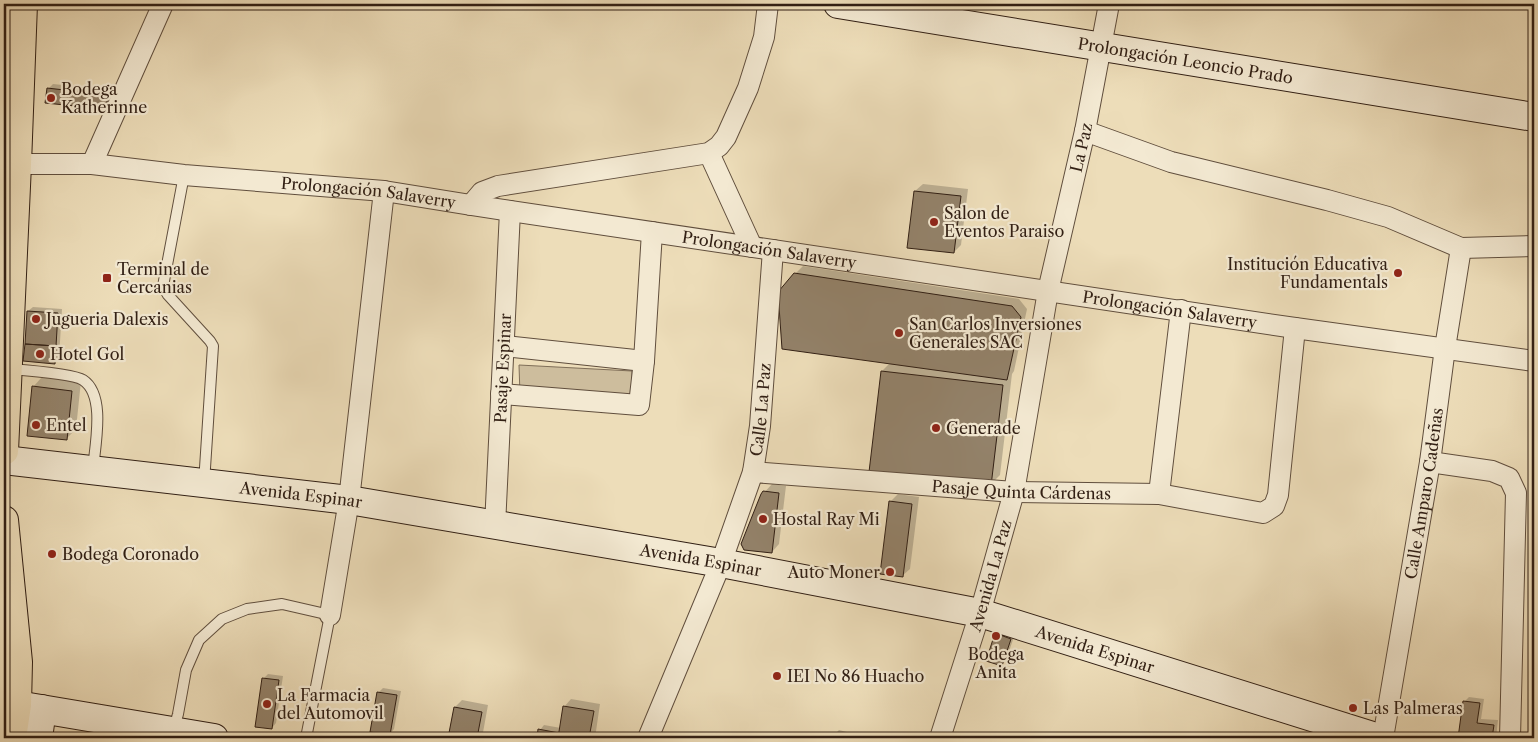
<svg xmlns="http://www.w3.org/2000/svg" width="1538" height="742" font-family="'Libre Caslon Text',serif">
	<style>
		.green { fill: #cdbd9d; stroke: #7f6e58 }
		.shadow { fill: #0003 }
		.building { fill: #93826a; stroke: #311f14 }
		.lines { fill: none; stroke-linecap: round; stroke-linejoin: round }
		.lane-casing { stroke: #604e3d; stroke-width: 12 }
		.street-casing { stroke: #604e3d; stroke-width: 22 }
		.secondary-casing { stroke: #311f14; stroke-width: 30 }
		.primary-casing { stroke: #311f14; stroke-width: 30 }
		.lane { stroke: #f3e9d2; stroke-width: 10 }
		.street { stroke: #f3e9d2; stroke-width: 20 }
		.secondary { stroke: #f3e9d2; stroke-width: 28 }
		.primary { stroke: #edddb9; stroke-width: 28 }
		.poi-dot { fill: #8f2418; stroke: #f3e9d2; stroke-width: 2 }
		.labels { text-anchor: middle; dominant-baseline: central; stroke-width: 4.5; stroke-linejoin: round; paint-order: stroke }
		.street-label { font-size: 16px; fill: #311f14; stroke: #f3e9d2 }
		.poi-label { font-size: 16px; fill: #311f14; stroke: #f3e9d2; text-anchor: start }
	</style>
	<rect width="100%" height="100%" fill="#edddb9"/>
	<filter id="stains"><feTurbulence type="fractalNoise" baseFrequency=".004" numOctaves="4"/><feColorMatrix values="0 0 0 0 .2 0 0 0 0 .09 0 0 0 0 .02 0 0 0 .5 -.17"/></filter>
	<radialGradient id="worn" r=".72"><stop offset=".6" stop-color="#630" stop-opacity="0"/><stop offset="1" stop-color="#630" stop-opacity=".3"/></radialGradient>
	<path class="green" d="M519,365L632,371V401L520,395Z"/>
	<path class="shadow" d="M53,84L112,90L110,103L106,108L48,89Z
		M923,184L968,189L961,245L954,252L915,191Z
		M803,266L1019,299L1027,309L1014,371L1012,374L1000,475L990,485L882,371L890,363L795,274Z
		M33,307L62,309L59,358L54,362L28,311Z
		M42,377L81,381L76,429L66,439L33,387Z
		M772,484L786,486L779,544L772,552L762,495Z
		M898,494L919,497L910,569L902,576L890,502Z
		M1001,629L1015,634L1006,660L1001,665L996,634Z
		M268,674L283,676L276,723L272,728L263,679Z
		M383,688L401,691L394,729L390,734L379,692Z
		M1469,697L1484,699L1481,719L1498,720L1496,738H1460L1464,702Z
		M571,699L600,704L595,738H538L540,730L544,725L561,728L564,707Z
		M462,700L488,705L482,738H449L455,707Z
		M839,730L870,738H831Z"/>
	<path class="building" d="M47,88L108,95L106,109L45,103Z
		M914,191L961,196L954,253L907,248Z
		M794,273L1012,306L1021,317L1007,380L782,349L778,292Z
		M27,311L58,313L56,346L25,344Z
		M25,344L56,346L55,364L23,361Z
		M881,371L1003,385L991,486L869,472Z
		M32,386L72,391L67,440L27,436Z
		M763,491L779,493L772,553L744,550L741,544L761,494Z
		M889,501L912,504L903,577L880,574Z
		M995,633L1011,639L1002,666L986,661Z
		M262,678L279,680L272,729L255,727Z
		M377,692L397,695L390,735L370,732Z
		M1463,701L1480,703L1477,723L1494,725L1492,738H1458Z
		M563,706L594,711L589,738H558Z
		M454,707L482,712L477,738H448Z
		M538,729L559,733L558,738H537Z"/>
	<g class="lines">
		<g class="lane-casing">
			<path id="lane" d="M184,175L163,286L168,295L210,341L213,346L204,483
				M10,369C23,370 74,374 83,380C106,395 95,445 93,469
				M174,729L178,714L186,670L199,640L222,619L247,609L282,604L330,615L306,738"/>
		</g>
		<g class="street-casing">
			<g id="street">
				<path d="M1085,131L1171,162L1327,200L1388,217L1461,248L1534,246"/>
				<path d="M709,153L752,247"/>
				<path id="s1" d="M4,164H92L184,175L384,191L471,205L1295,328L1534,361"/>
				<path d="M92,164L163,4"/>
				<path d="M471,205L482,192L498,186L709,153L719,146L726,137L748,88L764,37L768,4"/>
				<path d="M504,346L644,361"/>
				<path d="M501,394L639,405L644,361L652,232"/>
				<path d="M1430,462L1492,471L1509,478L1516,493L1510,738"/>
				<path id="s2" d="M753,472L1014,492L1159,494L1263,513L1274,506L1278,495L1295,328"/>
				<path d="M1159,494L1181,310"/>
				<path id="s3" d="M495,526L510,211"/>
				<path d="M330,615L349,500L384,191"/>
				<path id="s4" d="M648,738L721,563L753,472L760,426L773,250"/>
				<path id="s5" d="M940,738L980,613L1014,492L1048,291L1085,131L1109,4"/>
				<path id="s6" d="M1383,738L1430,462L1445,348L1461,248"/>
			</g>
		</g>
		<g class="secondary-casing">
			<g id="secondary">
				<path id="s7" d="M838,4L1534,117"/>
				<path id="s8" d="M4,460L349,500L721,563L980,613L1379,738"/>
				<path d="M17,705L214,738"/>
				<path d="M38,738L42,709"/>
			</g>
		</g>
		<g class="primary-casing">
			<path id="primary" d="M4,451L17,164L23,4
				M4,520L18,662L17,705L12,738"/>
		</g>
		<use href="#lane" class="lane"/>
		<use href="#street" class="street"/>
		<use href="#secondary" class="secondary"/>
		<use href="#primary" class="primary"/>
	</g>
	<g class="poi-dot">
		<circle cx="51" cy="98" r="5"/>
		<circle cx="934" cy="222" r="5"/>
		<circle cx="1398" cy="273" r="5"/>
		<rect x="102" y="273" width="10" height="10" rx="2.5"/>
		<circle cx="36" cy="319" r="5"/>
		<circle cx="899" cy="333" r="5"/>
		<circle cx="40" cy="354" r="5"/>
		<circle cx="36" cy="425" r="5"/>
		<circle cx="936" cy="428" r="5"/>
		<circle cx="763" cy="519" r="5"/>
		<circle cx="52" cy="554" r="5"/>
		<circle cx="890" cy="572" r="5"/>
		<circle cx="996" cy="636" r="5"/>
		<circle cx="777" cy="676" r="5"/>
		<circle cx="267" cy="704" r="5"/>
		<circle cx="1353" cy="708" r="5"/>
	</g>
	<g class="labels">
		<g class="street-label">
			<text stroke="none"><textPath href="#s7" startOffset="352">Prolongación Leoncio Prado</textPath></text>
			<text stroke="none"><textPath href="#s5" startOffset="608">La Paz</textPath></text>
			<text stroke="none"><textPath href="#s1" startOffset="366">Prolongación Salaverry</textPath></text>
			<text stroke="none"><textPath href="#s1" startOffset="771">Prolongación Salaverry</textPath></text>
			<text stroke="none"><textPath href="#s1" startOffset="1176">Prolongación Salaverry</textPath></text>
			<text stroke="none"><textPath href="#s3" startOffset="158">Pasaje Espinar</textPath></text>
			<text stroke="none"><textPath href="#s4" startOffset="349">Calle La Paz</textPath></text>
			<text stroke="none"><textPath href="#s2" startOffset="269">Pasaje Quinta Cárdenas</textPath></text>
			<text stroke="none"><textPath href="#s6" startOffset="248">Calle Amparo Cadeñas</textPath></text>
			<text stroke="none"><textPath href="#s8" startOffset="299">Avenida Espinar</textPath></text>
			<text stroke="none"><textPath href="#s8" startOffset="704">Avenida Espinar</textPath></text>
			<text stroke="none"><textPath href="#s5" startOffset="170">Avenida La Paz</textPath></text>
			<text stroke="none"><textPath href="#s8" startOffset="1109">Avenida Espinar</textPath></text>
		</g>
		<g class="poi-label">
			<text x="61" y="89">Bodega<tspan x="61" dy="18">Katherinne</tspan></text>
			<text x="944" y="213">Salon de<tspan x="944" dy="18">Eventos Paraiso</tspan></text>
			<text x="1388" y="264" text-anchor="end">Institución Educativa<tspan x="1388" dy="18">Fundamentals</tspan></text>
			<text x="117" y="269">Terminal de<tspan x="117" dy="18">Cercanias</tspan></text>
			<text x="46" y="319">Jugueria Dalexis</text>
			<text x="909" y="324">San Carlos Inversiones<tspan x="909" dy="18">Generales SAC</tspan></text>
			<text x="50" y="354">Hotel Gol</text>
			<text x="46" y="425">Entel</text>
			<text x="946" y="428">Generade</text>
			<text x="773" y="519">Hostal Ray Mi</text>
			<text x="62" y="554">Bodega Coronado</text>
			<text x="880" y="572" text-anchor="end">Auto Moner</text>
			<text x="996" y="654" text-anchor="middle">Bodega<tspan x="996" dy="18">Anita</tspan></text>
			<text x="787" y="676">IEI No 86 Huacho</text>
			<text x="277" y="695">La Farmacia<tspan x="277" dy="18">del Automovil</tspan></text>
			<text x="1363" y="708">Las Palmeras</text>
		</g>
	</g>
	<rect width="1538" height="742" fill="none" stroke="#edddb9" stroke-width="20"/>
	<rect x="5" y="5" width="1528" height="732" fill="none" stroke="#311f14" stroke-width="2.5"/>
	<rect x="10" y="10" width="1518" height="722" fill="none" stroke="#311f14"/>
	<rect width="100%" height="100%" filter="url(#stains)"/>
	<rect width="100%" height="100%" fill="url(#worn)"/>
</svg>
